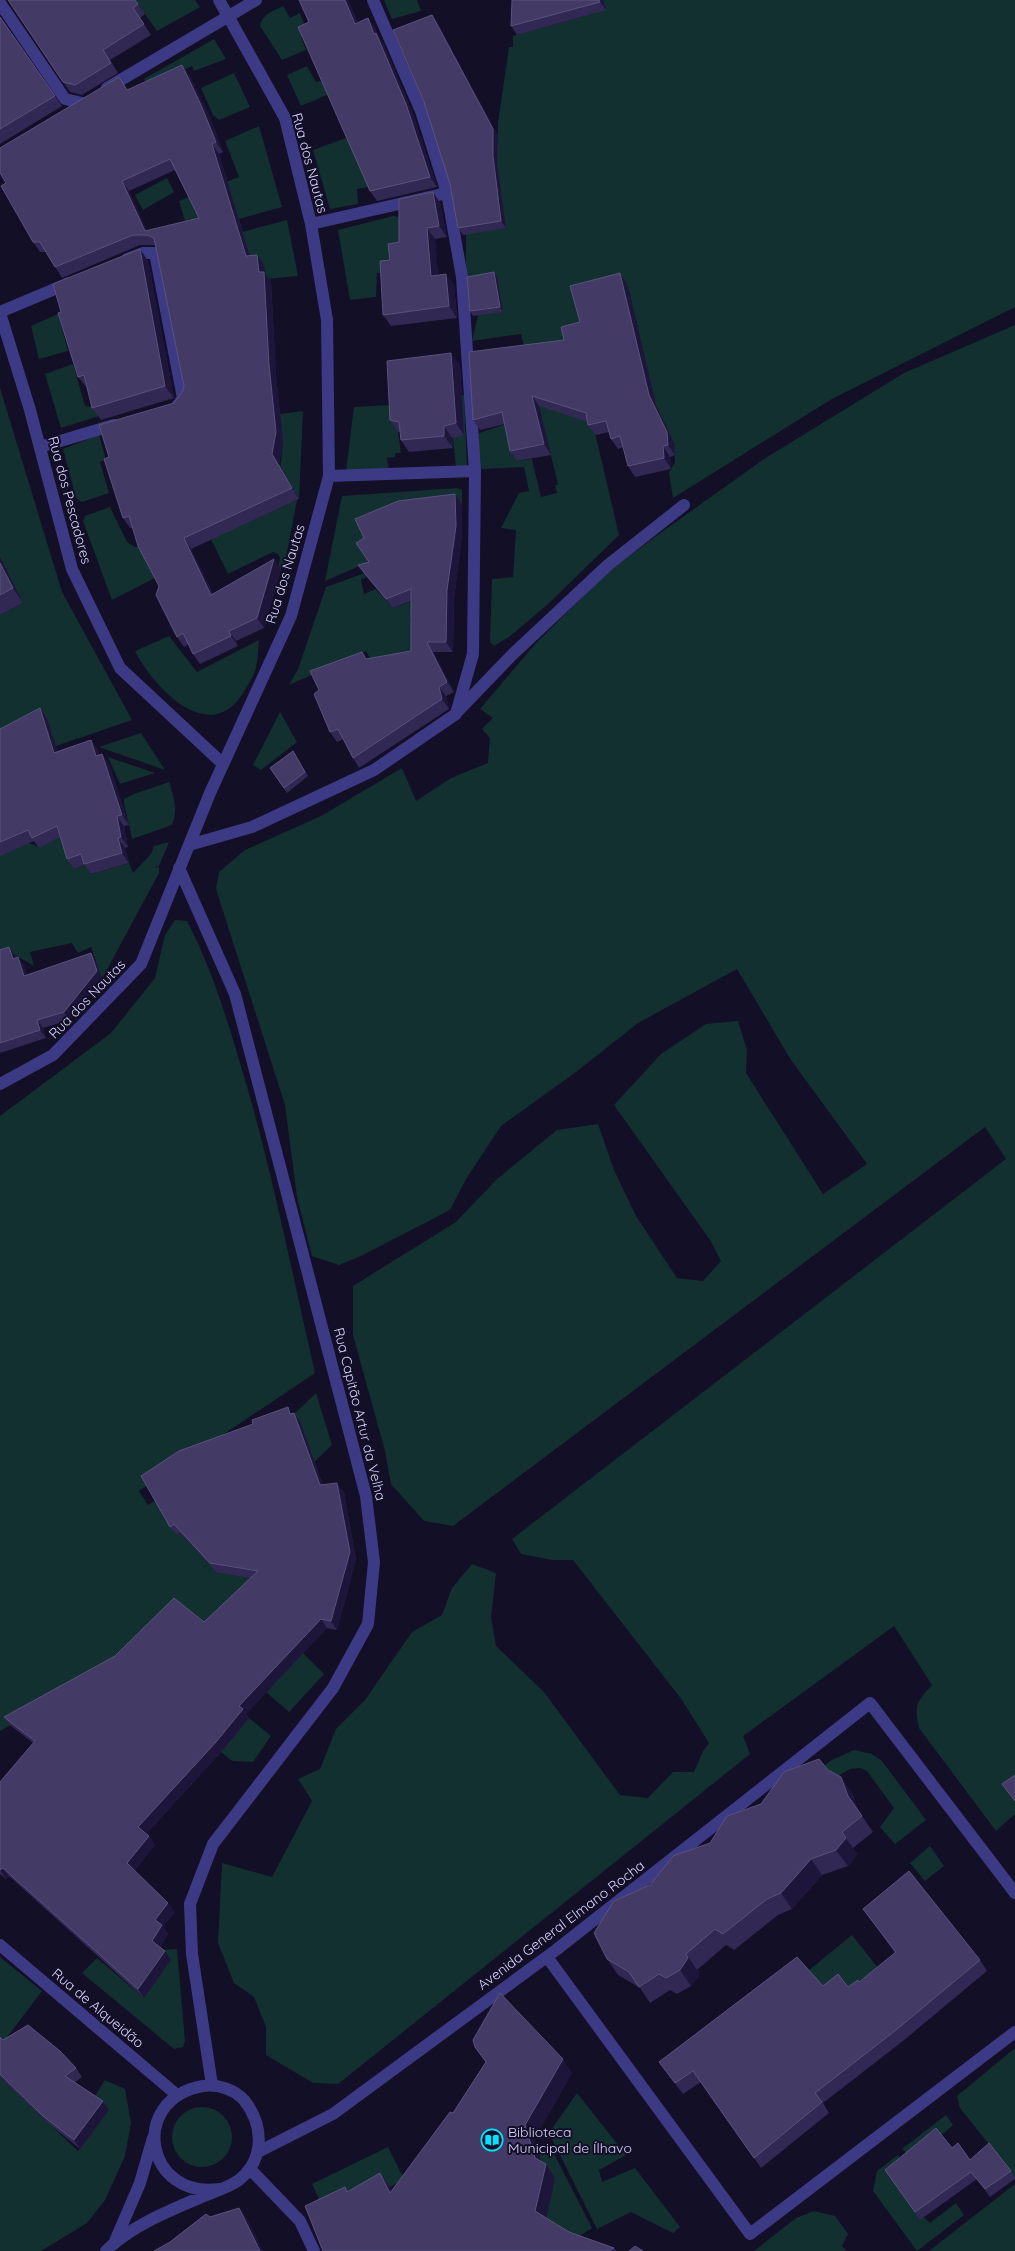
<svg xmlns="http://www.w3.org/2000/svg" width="1015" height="2251" font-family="Quicksand,sans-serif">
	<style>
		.green { fill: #12302f }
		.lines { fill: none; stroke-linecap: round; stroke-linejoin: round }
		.minor { stroke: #3d3a85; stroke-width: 12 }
		.wall { fill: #312854; fill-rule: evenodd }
		.shaded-wall { fill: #1d163a }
		.building { fill: #433a66; stroke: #5a527e; fill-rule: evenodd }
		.labels { text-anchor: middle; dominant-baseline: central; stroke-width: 4; stroke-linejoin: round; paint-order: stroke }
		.street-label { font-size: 14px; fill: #d9d4ff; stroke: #130f26 }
		.poi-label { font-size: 14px; fill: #d9d4ff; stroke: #130f26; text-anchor: start }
	</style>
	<rect width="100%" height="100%" fill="#130f26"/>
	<path class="green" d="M135,0H195L200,7L157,31Z
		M384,0H417L421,11L392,19Z
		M583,0H1015V307L832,399L673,498L669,473L675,462L674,443L656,405L628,286L593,424L619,535L547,605L509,637L494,646L490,642L492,579L513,577L516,530L501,528L519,493L529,491L524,467L482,469L478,463L479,433L512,422L517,461L532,459L541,497L557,493L555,486L558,484L521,334L472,341L478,315L466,285V234L454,121L483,107L486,124L498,143V123L509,47H513V36L584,16Z
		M283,6L290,18L300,13L308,33L301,37L306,50L282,60L260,26C262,14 274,11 283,6Z
		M214,39L226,59L194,71L192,66L149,86L144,79Z
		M307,66L316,82L328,79L334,92L301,106L287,75Z
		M234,73L250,107L219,120L213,115L201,88Z
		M259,126L282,207L195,231L190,219L185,221L179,201L239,177L225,141Z
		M349,137L375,186L357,189L358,204L330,209L313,150Z
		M167,178L174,192L143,210L135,195Z
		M393,216L407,219L398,272L377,273L376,297L350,300L338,230Z
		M287,220L298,276L266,279L264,265L221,268L242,232Z
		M58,314L68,351L39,359L31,326Z
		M1015,325V1814L996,1831L919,1728C914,1705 916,1703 932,1685L894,1626L743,1736L750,1754L338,2084L313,2083L266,2055V2027L254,1997L234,1983L218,1943L222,1863L272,1877L312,1801L298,1779L320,1769L336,1729L365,1700L412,1632L442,1615L452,1588L472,1564L496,1573L491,1617L496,1646L544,1692L620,1795L648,1798L673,1772H694L703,1751L709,1743L682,1700L573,1560H552L521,1554L512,1539L1006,1159L985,1127L453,1526L424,1521L391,1484L385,1451L353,1335V1286L456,1222L497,1179L557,1130L598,1124L614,1170L636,1216L677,1278L703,1281L721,1261L710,1240L614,1105L661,1054L706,1024L738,1021L747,1050L746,1073L823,1194L867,1164L791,1060L737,969L638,1023L576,1072L501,1126L466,1179L450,1210L363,1255L339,1265L312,1256L297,1197L285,1105L216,889L219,872L245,850L321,816L402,768L416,801L451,778L488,763L490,738L482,729L493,718L480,709L536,643L608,572L659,534L764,459L904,373Z
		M73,364L85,406L91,407L135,394L137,404L61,428L45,374Z
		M0,388L62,592L132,720L56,746L0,743V615L23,603L0,557Z
		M464,395L467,468H456L449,399Z
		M394,405L401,453H395V457L387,458L389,469L346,471L354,407Z
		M303,411L299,499L280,471L283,442L280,414Z
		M99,435L106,460L100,462L109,493L82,502L76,498L63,449Z
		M457,488L462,490V504L404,511L369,562L325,581L342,496Z
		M297,500L284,568H278L280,558L278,554L273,552L228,574L211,539Z
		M110,507L127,542L135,547L146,546L184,563L112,600L83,521L85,516Z
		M365,573L366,578L361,579L364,594L376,589L393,608L418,599L436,609L410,618L418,662H372L366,651L289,685L298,669L326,587Z
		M169,636L197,672L259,640C258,650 258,662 255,671C253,677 249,683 246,688C213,750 155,690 135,651Z
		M280,712L297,742L261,770L253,765Z
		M141,733L165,770L99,747Z
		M108,757L155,773L120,784Z
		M169,782C174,796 178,811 172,825L132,839C131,830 123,805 124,799L134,794Z
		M64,835L74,869L88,864L91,874L129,863L133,873L151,854L154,846L169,842L159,866L152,868L159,867V873L102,979L91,947L78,953L72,943L30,952L34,966L15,955L0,960V838L29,843L39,847Z
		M175,920L187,921C210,965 226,1015 240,1063C271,1164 291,1269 315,1373L139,1491L148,1505L156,1500L177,1535L180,1533L216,1572L273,1570L211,1631L80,1687L0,1731V1116L111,1033L155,978L165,935Z
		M316,1393L332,1445L314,1462L294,1414Z
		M303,1653L324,1674L289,1712L266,1692Z
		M249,1718L271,1736L253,1762L232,1761L221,1752Z
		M854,1750L872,1754L882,1761L926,1820L895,1844L880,1827L894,1808L867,1771L860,1768L850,1769L833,1779L812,1776L830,1761Z
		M930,1846L944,1866L925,1881L910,1863Z
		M852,1935L878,1968L848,1988L830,1997L808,1971Z
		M177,1949L185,2041L183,2047L174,2049L82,1973L97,1958L144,1998L159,1950Z
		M0,1957L42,1991L5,2040L0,2037Z
		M1015,2048V2177L960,2108L957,2096Z
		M0,2077L78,2151L109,2110L93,2099L105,2080L125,2089L131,2123L125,2156L105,2200L87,2223L41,2251H0Z
		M577,2093L626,2155L599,2170L602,2182L635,2168L680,2227L673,2233L631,2212L597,2229L549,2133Z
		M172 2137a30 30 0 1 1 60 0a30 30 0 1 1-60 0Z
		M946,2115L953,2125L913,2159L902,2149Z
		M549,2144L592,2228L572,2241L545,2225V2172L539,2155Z
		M388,2147L404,2179L357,2206L326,2214L312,2184Z
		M898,2155L905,2165L920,2219L924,2217L930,2223L956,2203L964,2215L917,2251L873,2191L877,2171Z
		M1015,2184V2251H929Z
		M814,2211L835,2216L848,2234L842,2246L847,2251H754L796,2218Z"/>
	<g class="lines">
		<path class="minor" d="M0,3L65,99L82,103
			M107,88L256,0
			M311,224L447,193
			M127,259L143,253H155L183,398L177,406
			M0,312L69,283
			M0,313L30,410L72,569L120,668L223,764
			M40,447L114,425
			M329,476L475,471
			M457,712L513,654L608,565L684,505
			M189,845L252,827L374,770L456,714L473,654L475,471L462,277L447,193L421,111L373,0
			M179,868L235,994L366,1496L374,1562L368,1624L333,1688L213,1844L190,1904L192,1954L212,2085
			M0,1084L53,1055L141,964L210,793L291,616L329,476L327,320L311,224L285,118L219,0
			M0,1945L177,2095
			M547,1957L750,2234L1015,2032
			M258,2152L333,2114L556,1950L870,1703L1015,1893
			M250,2169L300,2221L314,2251
			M115,2241L140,2183L153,2138
			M106,2251C130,2226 173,2209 204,2196C215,2191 230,2187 239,2180C265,2159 264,2125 244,2100C234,2089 217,2084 203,2086C128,2099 145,2200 220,2189"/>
	</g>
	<path class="wall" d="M8,0H135L145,14L140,18L151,35L110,60L118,73L82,95L70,92Z
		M348,0L358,23L368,18L375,28L378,36L383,43L413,114L437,187L377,201L370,191L309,22Z
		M603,0L606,10L517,35L511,26Z
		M432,15L437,22L498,136L497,163L506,228L463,235L458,228Z
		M0,17L62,106L0,144Z
		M189,75L209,115L223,152L219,154L250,255L264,265L265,273L271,282L276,375L283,442L279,464L299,499L191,549L213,594L274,559L281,569L264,628L236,641L238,646L200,664L193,654L189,644L184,647L177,637L159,586L133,528H130L123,518L109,457L174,403L183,391L184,386L156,245H140L62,278L46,252H40L33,242L6,183L128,90ZM175,170L199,218L147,231L129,191Z
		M433,192L440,203L447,237L435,239L438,275L454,285L457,318L391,326L383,315L390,260L399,242Z
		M140,249L148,261L174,398L101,420L92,408L88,389L78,377L61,312Z
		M494,272L497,277L503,312L473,316L470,311Z
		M627,284L656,405L674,443L675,455L670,457L671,469L635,477L628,466L623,447L618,449L611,439L609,432L596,435L588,425V422L539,406L551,455L517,461L510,451L505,424L480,430L473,420L564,340L580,322Z
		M460,365L464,435L452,438L453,448L409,452L401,440L400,432H398L390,420Z
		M455,494L462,504V536L454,599L453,652H433L454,692L446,696L449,709L359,768L353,758L343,739L337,742L330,732L319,690L367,659L411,651V601L393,608L365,575L358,565L369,562Z
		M0,557L23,603L0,615Z
		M40,708L47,718L57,751L91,740L98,750L99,755L102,754L109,764L129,825L124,826L128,847L125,848L129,863L91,874L85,865L74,869L67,859L60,837L39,848L34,841L0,856V729Z
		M293,751L308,776L287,793L270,768Z
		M9,947L15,955L16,958L24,965L27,975L96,961L102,979L70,1020L43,1028L46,1038L0,1053V950Z
		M292,1413H294L300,1421L323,1485L344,1492L356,1560L337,1630L327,1628L246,1714L249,1718L222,1751L146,1834L149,1836L155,1845L134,1871L175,1912L163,1926L168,1934L160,1947L171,1960L144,1998L9,1876L6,1879L0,1874V1782L33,1743L10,1725L4,1717L204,1622L251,1578L216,1572L180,1533L177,1535L170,1527Z
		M828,1770L852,1793L858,1810L873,1832L853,1848L857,1854L848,1866L822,1875L792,1909L778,1915L734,1950L726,1945L697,1970L700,1974L691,1986L677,1994L670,1990L650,2003L640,1988L618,1975L607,1959L650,1885L710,1843L761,1804Z
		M863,1909L980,1960L987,1971L903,2041L823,2103L829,2113L761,2168L701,2082L683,2094L659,2062L823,1986L848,1987L859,1982L895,1953Z
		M0,2037L3,2040L76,2068L82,2077L74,2083L103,2101L109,2110L80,2149L48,2123L0,2077Z
		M475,2047L572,2073L534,2139L541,2162L546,2164L555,2178L546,2218L569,2232L614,2248L616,2251H323L345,2187L348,2191L380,2173L392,2191L453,2113L486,2062Z
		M952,2148L970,2160L1011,2171L1015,2177V2179L990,2197L977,2179L920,2220L885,2170Z"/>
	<path class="shaded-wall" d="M345,0H348L362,34L355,24Z
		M599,0H603L606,10L600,2Z
		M432,15L437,22L498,136L497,163L506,228L501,221Z
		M368,18L375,28L378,36L383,43L413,114L437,187L430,177Z
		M182,65L189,75L209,115L223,152L216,142Z
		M212,144L219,154L253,266L246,256Z
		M122,181L129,191L149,235L145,231Z
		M433,192L440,203L447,237L439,226Z
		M427,228L435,239L439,288L431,276Z
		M140,249L148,261L174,398L165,386Z
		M257,255L264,265L265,273L271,282L276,375L283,442L279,464L299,499L292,488L272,454Z
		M494,272L497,277L503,312L500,307Z
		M620,273L627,284L656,405L674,443L675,455L668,445L649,395Z
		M446,274L454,285L457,318L449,306Z
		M451,353L460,365L464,435L456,423Z
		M532,396L539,406L551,455L544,444Z
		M444,426L452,438L453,448L444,436Z
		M663,446L670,457L671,469L664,458Z
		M455,494L462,504V536L454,599L453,652L446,642L447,590Z
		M184,538L191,549L218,605L211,595Z
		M0,557L23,603L13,588L0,563Z
		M274,559L281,569L264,628L257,618Z
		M229,631L236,641L238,646L231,636Z
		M427,642L433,652L454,692L447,682Z
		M439,687L446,696L449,709L442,699Z
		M40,708L47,718L61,762L54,753Z
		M91,740L98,750L103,766L96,756Z
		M102,754L109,764L129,825L122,815Z
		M117,816L124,826L128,847L121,837Z
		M118,838L125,848L129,863L122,853Z
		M9,947L15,955L19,967L13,959Z
		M91,953L96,961L102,979L70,1020L64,1012Z
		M18,957L24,965L30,984L24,976Z
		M37,1020L43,1028L46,1038L40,1030Z
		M294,1413L300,1421L326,1494L320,1485Z
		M337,1483L344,1492L356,1560L337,1630L331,1621Z
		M321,1619L327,1628L246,1714L249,1718L222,1751L144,1836L138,1827L239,1706Z
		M841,1777L852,1793L859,1812L848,1796Z
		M149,1836L155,1845L133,1872L127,1863Z
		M846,1838L857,1854L848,1866L836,1850Z
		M811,1859L822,1875L792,1909L781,1893Z
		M3,1868L9,1876L6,1879L0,1870Z
		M168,1903L175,1912L163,1926L168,1934L159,1950L152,1941L155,1920Z
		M165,1951L171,1960L144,1998L138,1989Z
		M686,1954L700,1974L691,1986L680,1970Z
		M563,2059L572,2073L534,2139L544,2171L546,2164L555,2178L545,2225L535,2211V2158L525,2125Z
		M103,2101L109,2110L80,2149L74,2140Z
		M380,2173L390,2187L400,2206L390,2193Z
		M239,2208L248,2220L263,2251H260Z"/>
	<path class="building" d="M8,0H135L138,4L133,8L144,24L103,50L111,63L75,85L63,82Z
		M299,0H345L355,24L368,18L374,34L376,33L406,104L430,177L370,191L298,27L309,22Z
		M512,0H599L600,2L511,26Z
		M432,15L493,129V156L501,221L458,228L450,184L424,102L393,30Z
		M0,17L55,96L0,129Z
		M182,65L201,105L216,142L212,144L246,256L257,255L259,272H264L269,365L276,432L272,454L292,488L184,538L211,595L274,559L257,618L229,631L231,636L193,654L183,633L177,637L156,595L159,586L138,546L129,516L123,518L104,459L109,457L99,425L174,403L183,391L184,386L154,238L148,235H133L55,267L40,242H33L1,186L6,183L0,173V148L119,77L127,90ZM170,159L199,218L145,231L122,181Z
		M433,192L439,226L427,228L431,276L446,274L449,306L383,315L380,261L390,260L388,244L399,242V199Z
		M140,249L165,386L92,408L84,375L78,377L58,313L61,312L53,284Z
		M494,272L500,307L470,311L467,277Z
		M620,273L649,395L667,432L668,445L663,446L664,458L628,466L620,436L611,439L606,421L588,425L586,413L532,396L544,444L510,451L502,412L473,420L469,352L564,340L561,327L580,322L570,286Z
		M451,353L456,423L444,426V436L401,440L399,422L390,420L387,361Z
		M455,494L456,526L447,590L446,642H427L447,682L439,687L442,699L353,758L338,729L330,732L314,694L319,690L310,671L362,652L366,659L411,651V589L386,599L358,565L369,562L356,543L364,538L355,519L398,501Z
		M0,563L13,588L0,595Z
		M40,708L54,753L91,740L96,756L102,754L122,815L117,816L121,837L118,838L122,853L84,864L81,854L67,859L57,826L32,838L28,830L0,842V729Z
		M293,751L305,772L284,788L270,768Z
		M9,947L13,959L18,957L24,976L91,953L97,971L64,1012L37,1020L40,1030L0,1043V950Z
		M288,1407L290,1414L294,1413L320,1485L337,1483L350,1552L331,1621L321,1619L239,1706L243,1709L216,1742L138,1827L149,1836L127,1863L168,1903L155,1920L162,1925L152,1941L165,1951L138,1989L3,1868L0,1870V1782L35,1741L4,1717L115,1656L174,1598L204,1622L258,1571L210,1563L174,1524L170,1527L141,1476L179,1451L253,1424L252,1420Z
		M819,1759L828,1770L841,1777L848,1796L862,1816L842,1832L846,1838L836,1850L811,1859L781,1893L767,1899L723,1934L715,1929L686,1954L688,1958L680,1970L666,1978L659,1974L639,1987L629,1972L607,1959L594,1933L614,1901L650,1885L673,1856L710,1843L727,1816L761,1804L784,1772Z
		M1015,1775V1801L1002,1784Z
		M909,1871L980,1960L896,2030L815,2093L822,2102L754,2158L693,2071L675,2083L659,2062L797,1957L823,1986L838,1974L848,1987L858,1980L859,1982L896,1952L863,1909Z
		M500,1993L563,2059L525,2125L535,2158L546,2164L535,2211L569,2232L614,2248L607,2251H323L305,2206L345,2187L347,2192L380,2173L390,2193L450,2112L453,2113L486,2062L475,2047L473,2040Z
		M28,2025L60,2051L76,2068L65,2076L103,2101L74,2140L42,2115L0,2074V2037L3,2040Z
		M936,2128L952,2148L958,2143L970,2160L989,2143L1011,2171L985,2189L971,2172L915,2212L885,2170Z
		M239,2208L260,2251H154L170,2242L206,2214L210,2217Z
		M635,2246L643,2251H629Z"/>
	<defs>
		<g id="library-ring" transform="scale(1.125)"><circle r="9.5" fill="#130f26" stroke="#00e5ff" stroke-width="1.5"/><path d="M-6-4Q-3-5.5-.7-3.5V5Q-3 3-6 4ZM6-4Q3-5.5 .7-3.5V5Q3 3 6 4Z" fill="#00e5ff"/></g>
	</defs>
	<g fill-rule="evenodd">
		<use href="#library-ring" x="492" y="2140"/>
	</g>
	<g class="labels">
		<g class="street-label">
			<text transform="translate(310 163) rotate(75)">Rua dos Nautas</text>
			<text transform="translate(70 500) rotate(75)">Rua dos Pescadores</text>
			<text transform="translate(285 574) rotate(-73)">Rua dos Nautas</text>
			<text transform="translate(87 999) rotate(-46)">Rua dos Nautas</text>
			<text transform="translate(360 1414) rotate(76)">Rua Capitão Artur da Velha</text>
			<text transform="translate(561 1925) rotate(-37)">Avenida General Elmano Rocha</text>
			<text transform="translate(98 2008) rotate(40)">Rua de Alqueidão</text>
		</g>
		<g class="poi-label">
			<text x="508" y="2132">Biblioteca<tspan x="508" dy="16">Municipal de Ílhavo</tspan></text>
		</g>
	</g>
</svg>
